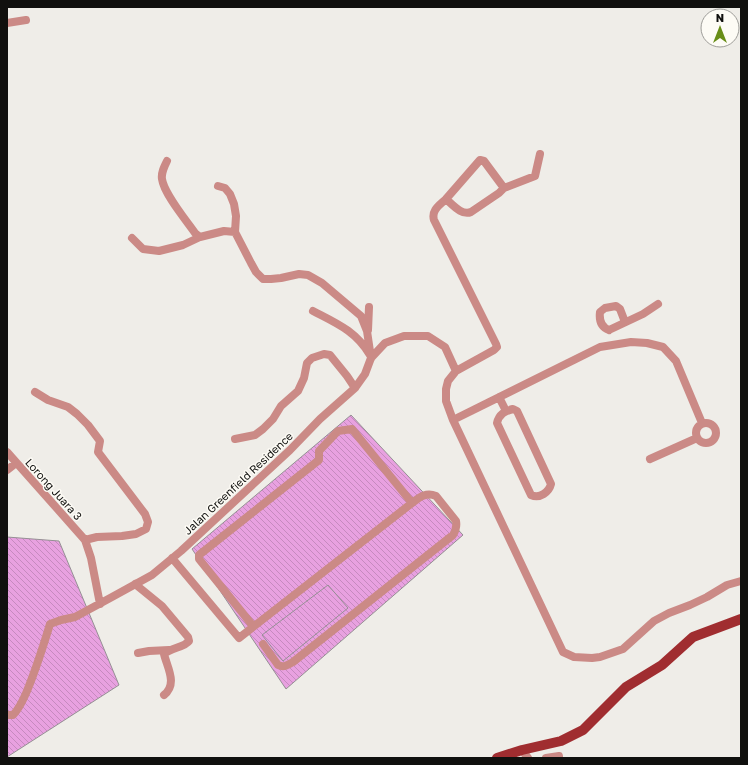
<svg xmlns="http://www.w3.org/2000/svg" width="748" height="765" font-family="'Golos Text',sans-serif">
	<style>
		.building { fill: url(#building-back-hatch); stroke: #959094 }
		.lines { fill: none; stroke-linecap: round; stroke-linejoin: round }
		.minor { stroke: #cb8a86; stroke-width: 8 }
		.major { stroke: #a02d30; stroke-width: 10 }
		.labels { text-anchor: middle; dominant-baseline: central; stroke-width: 3; stroke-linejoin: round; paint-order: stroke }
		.street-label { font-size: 11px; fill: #10100e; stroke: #fdfbf5 }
	</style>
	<defs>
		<pattern id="building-back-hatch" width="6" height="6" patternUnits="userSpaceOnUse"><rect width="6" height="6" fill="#e8a1e0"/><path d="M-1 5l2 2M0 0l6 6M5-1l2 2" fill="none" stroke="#c68abf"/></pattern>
	</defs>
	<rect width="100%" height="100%" fill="#efede8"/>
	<path class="building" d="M351,415L463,535L286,689L192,549Z
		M7,537L59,541L119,685L7,757Z
		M328,585L348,608L283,661L262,635Z"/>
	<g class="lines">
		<path class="minor" d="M7,23L26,20
			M480,160L484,161L504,188L499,193L471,212C462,216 453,205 446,199Z
			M167,161C164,167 161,173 162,179C164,194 186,220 195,233L200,237L224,231L235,232
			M218,186L225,188L230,194L234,204L236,216L235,232L251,263L256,272L263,279H271L281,278L299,274L308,275L322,283L361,316L367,331L371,358
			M504,188L535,176L540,154
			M446,199C440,205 431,210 434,220L496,344L497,347L494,350L456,371L448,381L446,389V401L453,420L563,652L574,657L592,658L600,657L623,649L654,621L669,613L690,605L707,597L727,585L741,581
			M132,238L143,249L159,251L183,245L200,237
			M313,311C336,323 356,331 370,355
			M368,330L369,307
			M609,330C601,327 599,320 600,312L605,308L616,306L620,309L625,322
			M609,330L643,314L658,304
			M35,392L48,400L68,407L77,414L88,425L100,441L98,452L145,514L148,522L146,529L136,534L122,536L97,537L85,540
			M499,397L506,411
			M513,409L517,411L551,484C549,492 540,499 531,495L497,423C499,414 505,411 513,409Z
			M453,420L600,347L631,342L647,343L663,347L676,361L702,423
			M696 433a10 10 0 1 1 20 0a10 10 0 1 1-20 0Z
			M235,439L255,435L263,429L273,419L281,406L298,391L304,378L307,363L312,358L324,354L330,355L347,376L355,388
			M7,452L85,540L91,558L100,604
			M650,459L697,438
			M7,470L16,463
			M172,558L239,638L412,503L352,429L338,431L319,451V460L199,555V559L253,626
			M135,584L162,606L188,637L189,641C185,647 171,648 164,654C167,667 178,684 164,695
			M263,644L278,665C284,668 288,665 293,662L453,535C456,530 457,526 456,521L436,496C426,492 420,497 412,503
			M138,653L149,651L169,650
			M7,715H13C20,708 23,700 27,691C36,669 43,647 50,624L61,620L75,617L112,597L152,575L181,551L290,450L320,419L355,388L365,374L371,358L385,343L404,336H428L445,347L456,371
			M522,750L528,758
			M546,758L559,756"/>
		<path class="major" d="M497,758L522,750L561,741L583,730L626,687L662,665L693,637L741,619"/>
	</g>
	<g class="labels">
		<g class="street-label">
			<text transform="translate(238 483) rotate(-43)">Jalan Greenfield Residence</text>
			<text transform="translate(54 489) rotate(48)">Lorong Juara 3</text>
		</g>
	</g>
	<rect width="748" height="765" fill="none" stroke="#10100e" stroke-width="16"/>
	<g transform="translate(720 28)"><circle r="19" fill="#fdfbf5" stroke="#9e9d99"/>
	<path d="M0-3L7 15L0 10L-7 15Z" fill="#688d16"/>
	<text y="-6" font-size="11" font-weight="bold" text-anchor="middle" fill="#10100e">N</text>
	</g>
</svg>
